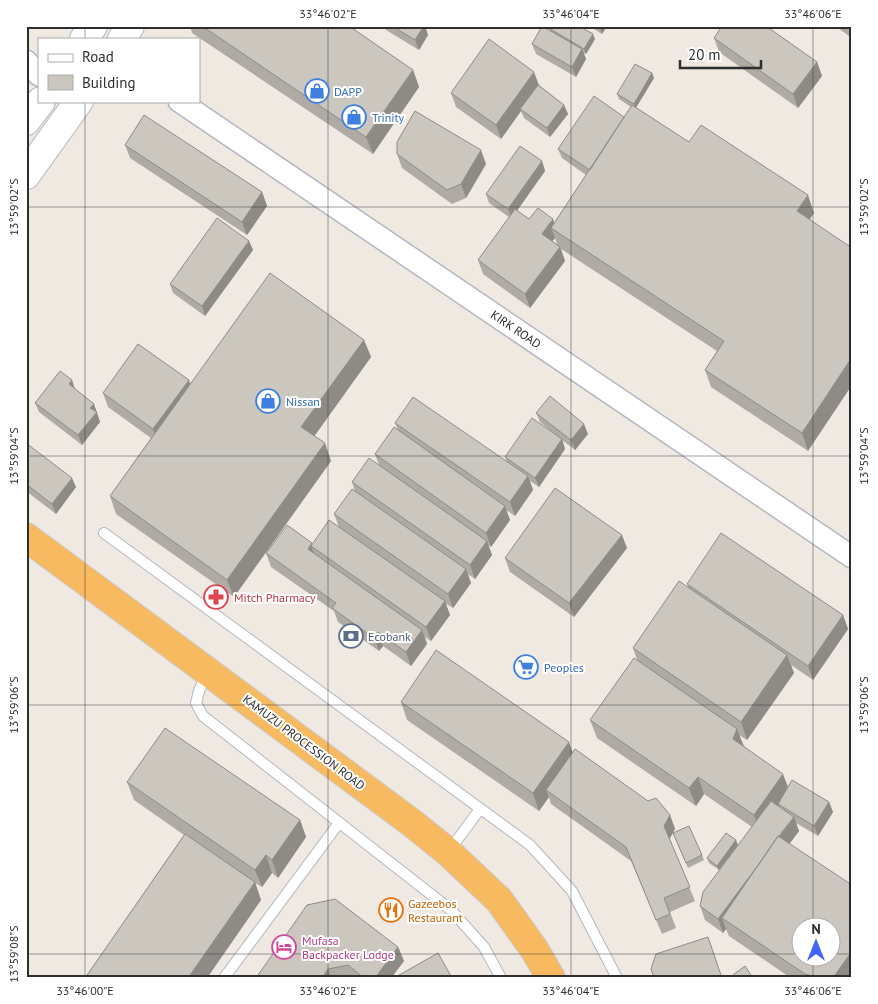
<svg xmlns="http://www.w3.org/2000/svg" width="878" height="1004" font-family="'PT Sans',sans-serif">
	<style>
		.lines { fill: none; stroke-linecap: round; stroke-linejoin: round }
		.service-casing { stroke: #b4b7c1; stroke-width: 12 }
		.minor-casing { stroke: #b4b7c1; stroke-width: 24 }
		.secondary-casing { stroke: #b4b7c1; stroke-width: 30 }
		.trunk-casing { stroke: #c9c9c9; stroke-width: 30 }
		.service { stroke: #fff; stroke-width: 10 }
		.minor { stroke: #fff; stroke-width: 21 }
		.secondary { stroke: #fff; stroke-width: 28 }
		.trunk { stroke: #f8ba60; stroke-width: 28 }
		.wall { fill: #afaba4; fill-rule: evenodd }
		.shaded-wall { fill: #8e8b86 }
		.building { fill: #cbc7bf; stroke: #8e8b86; fill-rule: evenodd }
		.ticks { fill: none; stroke: #2e2e2e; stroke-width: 1; stroke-opacity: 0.45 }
		.labels { text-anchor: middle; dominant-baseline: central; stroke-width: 4; stroke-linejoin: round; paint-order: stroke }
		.shop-label { font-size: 12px; fill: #366cbe; stroke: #fff; text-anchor: start }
		.street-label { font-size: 12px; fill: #2e2e2e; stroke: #fff }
		.health-label { font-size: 12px; fill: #be3a42; stroke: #fff; text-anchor: start }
		.service-label { font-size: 12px; fill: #4e5e75; stroke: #fff; text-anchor: start }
		.food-label { font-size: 12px; fill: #c56008; stroke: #fff; text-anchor: start }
		.hotel-label { font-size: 12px; fill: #b23c85; stroke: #fff; text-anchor: start }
		.neatline { fill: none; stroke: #2e2e2e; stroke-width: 2 }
		.ticks-label { font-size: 12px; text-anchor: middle; fill: #2e2e2e }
	</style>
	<rect width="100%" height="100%" fill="#efe9e1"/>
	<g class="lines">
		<g class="service-casing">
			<path id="service" d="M104,533L530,845L572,891L617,978
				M208,672L199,691L196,703L203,716L451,910L484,947L501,978
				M449,851L480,809
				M224,978L339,823"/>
		</g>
		<g class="minor-casing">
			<path id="minor" d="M26,61L39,75
				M179,101L852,557"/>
		</g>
		<g class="secondary-casing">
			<path id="secondary" d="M84,39L93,26
				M122,39L130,26
				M26,121L41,101
				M26,175L79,101"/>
		</g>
		<g class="trunk-casing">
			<path id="trunk" d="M26,537L412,823L448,852L499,900L534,949L551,978"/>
		</g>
		<use href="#service" class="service"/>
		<use href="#minor" class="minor"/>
		<use href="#secondary" class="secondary"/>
		<use href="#trunk" class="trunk"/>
	</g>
	<path class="wall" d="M190,26H349L413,70L419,87L373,154L192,33Z
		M385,26H425L428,35L419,50L386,30Z
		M589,26H607L602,34Z
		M835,26H852V38Z
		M549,28L595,39L586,54L584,53L586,59L576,77L536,54L532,44L550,30Z
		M714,38L817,62L822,76L798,108L719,52Z
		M654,78L636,108L689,142L814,213L809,220L808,451L711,387L705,370L717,351L561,249L565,261L530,308L483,274L478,260L509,217L489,203L486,194L542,161L545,171L517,210L529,219L555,223L586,175L562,158L558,149L624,117L631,107L619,99L617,94ZM555,238L557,244L552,241Z
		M539,85L564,105L568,114L550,137L524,118L521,111L501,139L456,107L451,93Z
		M125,145L262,192L267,206L247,235L130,158Z
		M397,154L486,164L466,198L452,204L402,168Z
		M249,241L253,250L205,316L173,293L170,284Z
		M364,340L371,357L314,436L331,461L234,597L116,514L110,496L151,438L108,407L103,393L190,384Z
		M72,380L75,389L94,404L100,422L82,445L39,412L35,403Z
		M536,413L588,434L575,450L562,440L565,449L539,487L530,481L533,490L515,516L506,510L510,520L491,547L488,545L492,555L475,579L468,574L471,583L453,608L445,603L450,615L431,641L425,637L427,644L411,666L383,646L379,651L338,622L334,611L271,567L266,553L312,544L339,527L334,514L355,491L352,482L379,465L375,454L398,430L395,423L507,462L505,457L555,434L540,422Z
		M26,443L76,487L56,514L26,491Z
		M627,548L574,617L510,572L505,558Z
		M687,584L843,615L848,629L813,680L791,665L794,673L747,740L739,735L744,746L788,787L829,802L833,812L818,836L796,823L799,831L790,843L852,978H791L729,936L726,929L723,933L705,920L700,906L752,827L704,794L696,806L597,738L590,720L637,660L633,648L688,587Z
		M401,702L573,753L670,815L675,829L669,839L695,901L670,912L676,928L662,934L631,861L551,804L549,797L539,811L407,720Z
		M127,782L300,820L306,837L278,878L272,873L262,887L255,883L261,900L207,978H85L184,835L134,800Z
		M673,833L702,855L704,860L688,868Z
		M736,840L719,870L709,863L707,858Z
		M398,947L404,961L391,978H256Z"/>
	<path class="shaded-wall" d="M424,26H425L428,35L419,50L415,40Z
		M599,26H607L602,34Z
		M593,34L595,39L586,54L584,49Z
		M582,49L586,59L576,77L572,67Z
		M817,62L822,76L798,108L793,94Z
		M413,70L419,87L373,154L366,137Z
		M534,72L539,85L522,110L520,109L521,111L501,139L496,125Z
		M652,73L654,78L635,109L634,104Z
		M564,105L568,114L550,137L547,128Z
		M481,150L486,164L466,198L461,184Z
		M542,161L545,171L512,218L508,209Z
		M262,192L267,206L247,235L242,222Z
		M808,195L814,213L803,229L797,211Z
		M553,219L558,233L551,228L555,238L547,248L542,234Z
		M249,241L253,250L205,316L202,306Z
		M560,247L565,261L530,308L525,294Z
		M364,340L371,357L308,445L301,427Z
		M852,357V385L808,451L802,433Z
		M72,380L75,390L69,384Z
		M189,380L194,394L158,443L153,429Z
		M94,404L100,422L82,445L78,435L90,408Z
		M584,424L588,434L575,450L571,440Z
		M562,439L565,449L539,487L535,478Z
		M325,443L331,461L234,597L227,580Z
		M528,476L533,490L515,516L510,502Z
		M72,478L76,487L56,514L52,504Z
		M505,506L510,520L491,547L486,533Z
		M622,535L627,548L574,617L569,603Z
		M487,541L492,555L475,579L470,565Z
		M312,543L314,548L311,546L316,559L308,549Z
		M466,569L471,583L453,608L448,594Z
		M445,601L450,615L431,641L426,627Z
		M843,615L848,629L813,680L808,666Z
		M422,630L427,644L411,666L406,652Z
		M378,632L383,646L379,651L374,638Z
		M787,655L794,673L747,740L741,722Z
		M737,729L744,747L733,739Z
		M569,742L575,759L546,790L549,797L539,811L533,793Z
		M783,774L790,792L778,804L779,807L760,833L754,815Z
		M698,777L704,794L696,806L689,788Z
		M829,802L833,812L818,836L814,826Z
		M670,815L675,829L669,840L664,826Z
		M794,817L799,831L730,923L722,918L726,929L723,933L718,919Z
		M300,820L306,837L278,878L272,860Z
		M736,840L738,845L719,870L717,866Z
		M266,855L272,873L262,887L255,870Z
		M255,882L261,900L207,978H188Z
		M398,947L404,961L391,978H375Z
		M852,951V978H833Z
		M328,969L331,978H322Z"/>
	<path class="building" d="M202,26H349L413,70L366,137Z
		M392,26H424L415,40Z
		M542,26L582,49L572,67L532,44Z
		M550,26H579L593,34L584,49L549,28Z
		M722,26H766L817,62L793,94L714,38Z
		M489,39L534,72L496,125L451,93Z
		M635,64L652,73L634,104L617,94Z
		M538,85L564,105L547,128L520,109Z
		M594,96L624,117L590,170L558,149Z
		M632,105L689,142L701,125L808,195L797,211L852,248V357L802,433L705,370L724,341L551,228Z
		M415,111L481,150L461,184L447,190L397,154V142Z
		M144,115L262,192L242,222L125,145Z
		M520,146L542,161L508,209L486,194Z
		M538,208L553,219L542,234L560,247L525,294L478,260L515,209L529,219Z
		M217,218L249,241L202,306L170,284Z
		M270,273L364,340L301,427L325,443L227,580L110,496Z
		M138,344L189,380L153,429L103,393Z
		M60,371L72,380L69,384L94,404L90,408L97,412L78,435L35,403Z
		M550,396L584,424L571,440L536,413Z
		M413,397L528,476L510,502L395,423Z
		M532,418L562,439L535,478L505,457Z
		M394,427L505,506L486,533L375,454Z
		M26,443L72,478L52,504L26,484Z
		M369,458L487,541L470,565L352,482Z
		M555,488L622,535L569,603L505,558Z
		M352,489L466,569L448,594L334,514Z
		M329,520L445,601L426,627L311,546Z
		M287,525L312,543L308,549L422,630L406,652L378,632L374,638L332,608L336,603L266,553Z
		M721,533L843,615L808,666L687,584Z
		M679,581L787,655L741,722L633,648Z
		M436,650L569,742L533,793L401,702Z
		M634,658L737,729L733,739L783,774L754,815L698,777L689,788L590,720Z
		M165,728L300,820L272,860L266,855L255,870L127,782Z
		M575,749L648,801L656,798L670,815L664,826L690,887L664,898L670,914L656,920L626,847L546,790Z
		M792,780L829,802L814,826L778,804Z
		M771,801L794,817L779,836H778L762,860L718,919L700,906L703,892Z
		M689,826L702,855L686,863L673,833Z
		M726,833L736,840L717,866L707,858Z
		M185,834L255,882L188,978H85Z
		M778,836L852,885V951L833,978H820L805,974L722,918ZM800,926H830V956H800Z
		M335,899L398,947L375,978H364L348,965L328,969L322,978H256L307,905Z
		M708,937L722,978H654L651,969L656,954Z
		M438,953L452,978H394Z
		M745,966L753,978H735L733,975Z"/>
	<path class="ticks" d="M85,26V39M328,26V978M571,26V978M813,26V926M85,101V978M26,207H852M26,456H852M26,705H852M26,954H800M830,954H852M813,956V978"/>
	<defs>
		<g id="shop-ring" transform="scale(1.25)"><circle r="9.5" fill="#fff" stroke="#3f7fe0" stroke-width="1.5"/><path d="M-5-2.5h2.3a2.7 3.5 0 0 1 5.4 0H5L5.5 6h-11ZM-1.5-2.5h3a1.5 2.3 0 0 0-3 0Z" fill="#3f7fe0"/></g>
		<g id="pharmacy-ring" transform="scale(1.25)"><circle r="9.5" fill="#fff" stroke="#e0444e" stroke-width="1.5"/><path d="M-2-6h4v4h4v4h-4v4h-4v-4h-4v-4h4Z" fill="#e0444e"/></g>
		<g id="bank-ring" transform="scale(1.25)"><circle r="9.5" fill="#fff" stroke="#5c6f8a" stroke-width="1.5"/><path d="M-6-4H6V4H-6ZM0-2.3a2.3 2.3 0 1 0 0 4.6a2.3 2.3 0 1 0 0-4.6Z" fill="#5c6f8a"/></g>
		<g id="supermarket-ring" transform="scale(1.25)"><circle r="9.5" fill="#fff" stroke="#3f7fe0" stroke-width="1.5"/><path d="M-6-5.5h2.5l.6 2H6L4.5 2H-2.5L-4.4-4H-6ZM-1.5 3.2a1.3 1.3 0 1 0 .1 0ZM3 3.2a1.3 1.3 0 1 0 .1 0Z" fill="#3f7fe0"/></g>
		<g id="restaurant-ring" transform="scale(1.25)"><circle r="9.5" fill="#fff" stroke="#e8710a" stroke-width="1.5"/><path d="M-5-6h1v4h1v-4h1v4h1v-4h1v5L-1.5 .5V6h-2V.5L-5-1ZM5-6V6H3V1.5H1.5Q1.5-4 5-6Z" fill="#e8710a"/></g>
		<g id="hotel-ring" transform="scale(1.25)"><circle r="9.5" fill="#fff" stroke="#d1479c" stroke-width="1.5"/><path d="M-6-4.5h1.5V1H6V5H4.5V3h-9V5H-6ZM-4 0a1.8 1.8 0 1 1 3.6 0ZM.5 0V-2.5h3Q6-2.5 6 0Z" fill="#d1479c"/></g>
	</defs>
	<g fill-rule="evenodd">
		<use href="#shop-ring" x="317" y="91"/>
		<use href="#shop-ring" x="354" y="117"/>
		<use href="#shop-ring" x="268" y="401"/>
		<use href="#pharmacy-ring" x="216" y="597"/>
		<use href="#bank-ring" x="351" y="636"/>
		<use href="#supermarket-ring" x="526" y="667"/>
		<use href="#restaurant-ring" x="391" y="910"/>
		<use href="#hotel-ring" x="284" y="947"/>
	</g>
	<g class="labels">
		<g class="shop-label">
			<text x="334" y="91">DAPP</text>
			<text x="372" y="117">Trinity</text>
			<text x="286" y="401">Nissan</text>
			<text x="544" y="667">Peoples</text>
		</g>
		<g class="street-label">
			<text transform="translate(516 329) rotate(34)">KIRK ROAD</text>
			<text transform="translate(304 742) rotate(37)">KAMUZU PROCESSION ROAD</text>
		</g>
		<g class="health-label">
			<text x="234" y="597">Mitch Pharmacy</text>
		</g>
		<g class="service-label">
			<text x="368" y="636">Ecobank</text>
		</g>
		<g class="food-label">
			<text x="408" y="903">Gazeebos<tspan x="408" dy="14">Restaurant</tspan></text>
		</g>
		<g class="hotel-label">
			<text x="302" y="940">Mufasa<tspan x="302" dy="14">Backpacker Lodge</tspan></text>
		</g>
	</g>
	<rect width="878" height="1004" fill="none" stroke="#ffffff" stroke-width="55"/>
	<rect x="38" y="38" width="162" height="65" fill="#ffffff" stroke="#ababab"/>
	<rect x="48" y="54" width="25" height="8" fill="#ffffff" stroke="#ababab"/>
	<text x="82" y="62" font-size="15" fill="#2e2e2e">Road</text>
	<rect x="48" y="75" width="25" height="15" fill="#cbc7bf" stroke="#ababab"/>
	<text x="82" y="88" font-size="15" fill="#2e2e2e">Building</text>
	<g transform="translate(816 942)"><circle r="24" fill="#ffffff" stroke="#ababab"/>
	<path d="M0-4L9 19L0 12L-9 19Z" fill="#4264fb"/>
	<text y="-8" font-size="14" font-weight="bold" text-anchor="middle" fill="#2e2e2e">N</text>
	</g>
	<path d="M680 60v8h81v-8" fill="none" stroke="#2e2e2e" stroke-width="2.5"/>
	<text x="688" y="60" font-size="15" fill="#2e2e2e" stroke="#ffffff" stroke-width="4" paint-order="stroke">20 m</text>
	<rect x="28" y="28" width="822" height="948" class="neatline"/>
	<g class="ticks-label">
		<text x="328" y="18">33°46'02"E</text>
		<text x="571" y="18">33°46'04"E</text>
		<text x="813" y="18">33°46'06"E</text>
		<text transform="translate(14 207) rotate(-90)" y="4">13°59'02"S</text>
		<text transform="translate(864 207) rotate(-90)" y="4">13°59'02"S</text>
		<text transform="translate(14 456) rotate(-90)" y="4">13°59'04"S</text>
		<text transform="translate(864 456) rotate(-90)" y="4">13°59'04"S</text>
		<text transform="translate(14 705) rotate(-90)" y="4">13°59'06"S</text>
		<text transform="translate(864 705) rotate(-90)" y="4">13°59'06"S</text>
		<text transform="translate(14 954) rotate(-90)" y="4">13°59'08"S</text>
		<text x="85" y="995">33°46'00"E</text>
		<text x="328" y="995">33°46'02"E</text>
		<text x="571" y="995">33°46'04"E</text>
		<text x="813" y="995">33°46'06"E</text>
	</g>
</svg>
